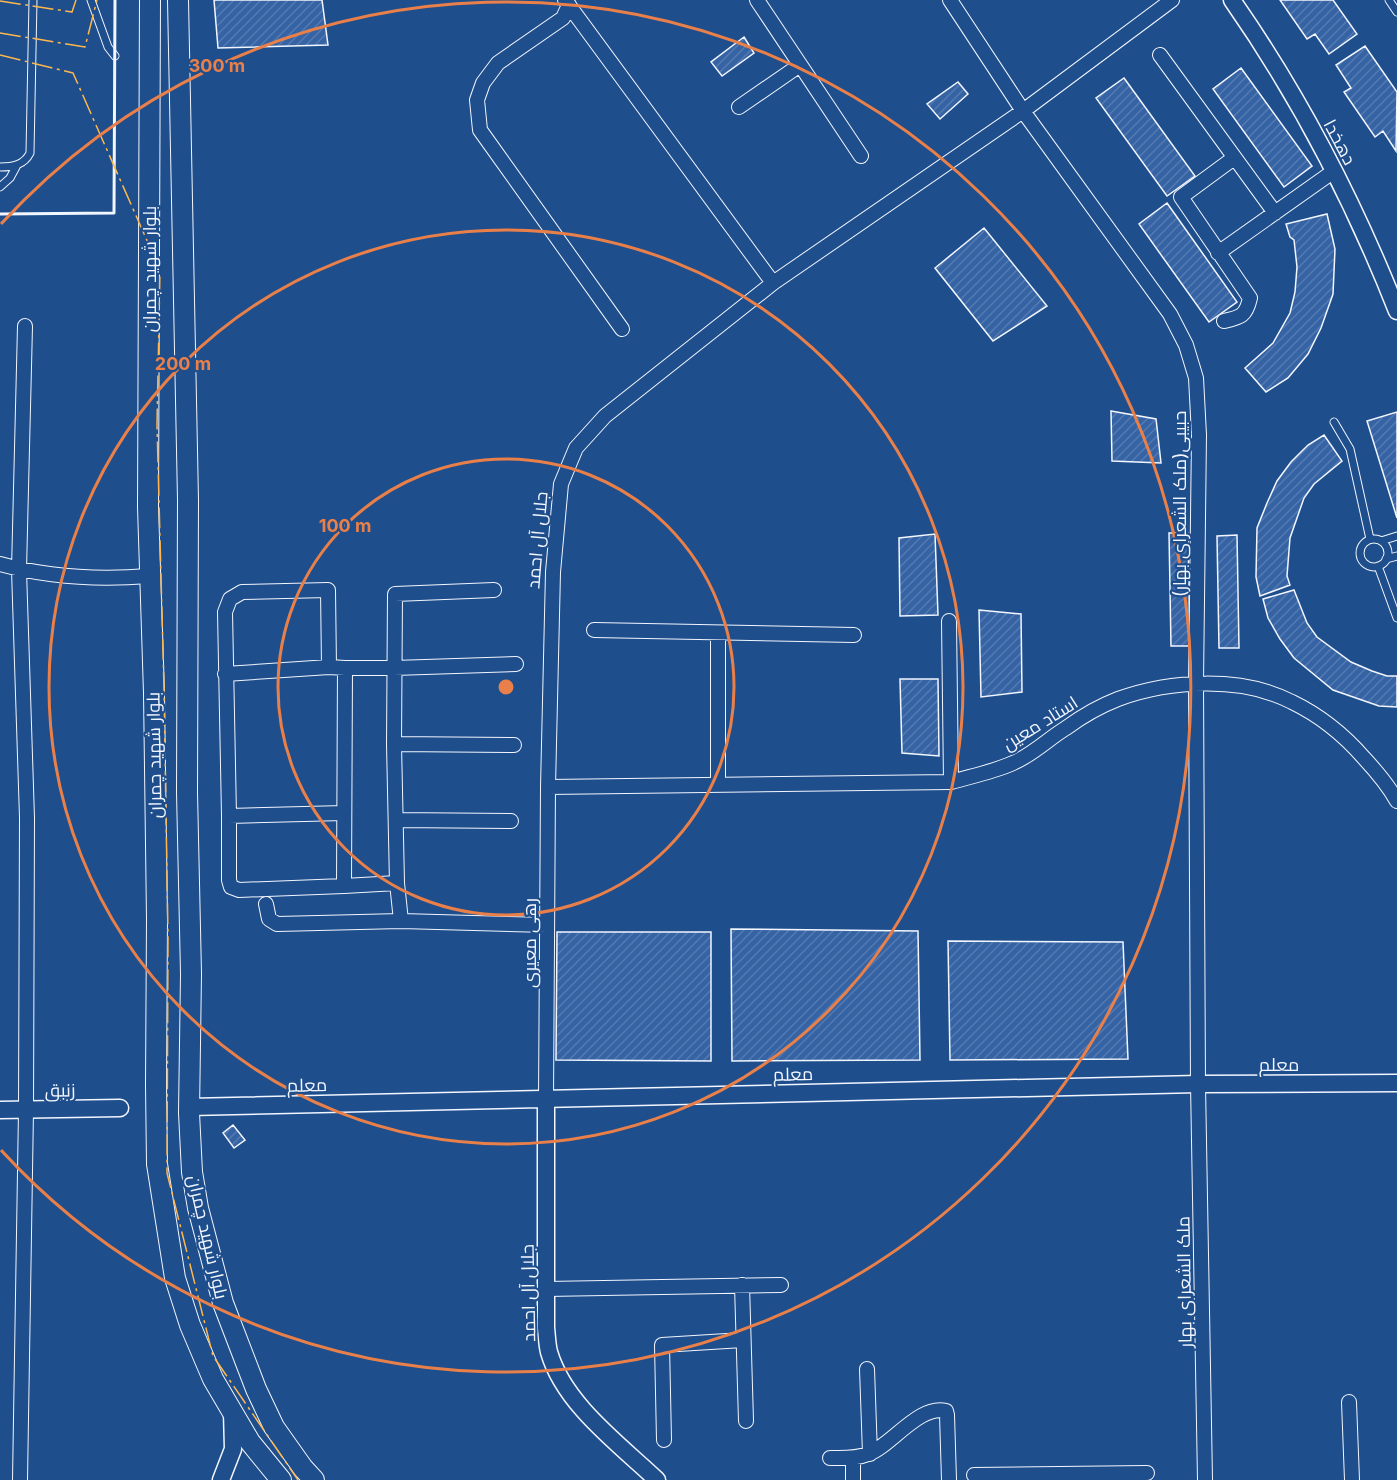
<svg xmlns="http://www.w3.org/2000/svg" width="1397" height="1480" font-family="Inter,Cairo,sans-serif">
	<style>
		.building { fill: url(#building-hatch); stroke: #f2f6ff; stroke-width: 1.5 }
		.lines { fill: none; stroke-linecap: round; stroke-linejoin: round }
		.service-casing { stroke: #f2f6ff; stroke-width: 9 }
		.minor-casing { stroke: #f2f6ff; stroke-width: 16 }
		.tertiary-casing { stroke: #f2f6ff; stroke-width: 19 }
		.secondary-casing { stroke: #f2f6ff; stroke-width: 22 }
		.service { stroke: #1f4e8c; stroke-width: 7 }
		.minor { stroke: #1f4e8c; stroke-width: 14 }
		.tertiary { stroke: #1f4e8c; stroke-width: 16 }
		.secondary { stroke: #1f4e8c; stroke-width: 20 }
		.wall { stroke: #f2f6ff; stroke-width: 3 }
		.power { stroke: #ffb74d; stroke-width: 1.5; stroke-dasharray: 21 4.5 3 4.5; stroke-linecap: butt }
		.ring { fill: none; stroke: #ea8049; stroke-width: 3 }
		.labels { text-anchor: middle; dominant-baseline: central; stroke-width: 4.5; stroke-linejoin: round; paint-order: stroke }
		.street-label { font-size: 18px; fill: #f2f6ff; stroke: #1f4e8c }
		.centre { fill: #ea8049; stroke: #1f4e8c; stroke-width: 3 }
		.ring-label { font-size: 18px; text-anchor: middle; font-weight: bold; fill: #ea8049; stroke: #1f4e8c; stroke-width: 4.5; stroke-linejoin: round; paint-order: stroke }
	</style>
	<defs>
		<pattern id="building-hatch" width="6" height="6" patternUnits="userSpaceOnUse" patternTransform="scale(1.5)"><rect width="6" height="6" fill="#3563a3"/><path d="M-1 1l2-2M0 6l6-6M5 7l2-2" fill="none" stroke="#537ab1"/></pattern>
	</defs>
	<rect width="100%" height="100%" fill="#1f4e8c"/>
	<path class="building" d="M214,0H322L328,45L218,48Z
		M1280,0H1333L1357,34L1329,54L1315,34L1307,39Z
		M744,37L754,53L722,76L711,62Z
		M1365,46L1397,92L1396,151L1383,131L1375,137L1344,92L1351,88L1336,65Z
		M1241,68L1312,166L1284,187L1213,89Z
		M1124,78L1195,176L1167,196L1096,98Z
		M958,82L968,94L940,119L927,104Z
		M1167,203L1237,302L1209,322L1139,224Z
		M1327,214L1335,249L1333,294L1321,328L1308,354L1288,378L1266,392L1245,368L1273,343L1290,313L1295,292L1297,267L1294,240L1290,237L1286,224Z
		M984,228L1047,306L993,341L935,268Z
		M1111,411L1156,419L1161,463L1112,461Z
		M1397,412V518L1367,421Z
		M1324,435L1342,461L1314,484L1304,498L1290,538L1287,576L1290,585L1260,596L1256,577L1257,528L1267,503L1277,481L1291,462L1308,445Z
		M1169,533H1188L1190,646H1171Z
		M935,534L938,615L900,616L899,538Z
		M1237,535L1239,648H1219L1217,536Z
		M1294,590L1307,623L1317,637L1351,662L1372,671L1387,676H1397V707L1379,706L1333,690L1294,658L1280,639L1268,618L1263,599Z
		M979,610L1021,614L1022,692L981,697Z
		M900,679H938L939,756L902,753Z
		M731,929L918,931L920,1060L732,1061Z
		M557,932H711V1061L556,1060Z
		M948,941L1123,942L1128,1059L950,1060Z
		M233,1125L245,1140L234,1148L223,1133Z"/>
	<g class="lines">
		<g class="service-casing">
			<path id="service" d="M91,0L108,47L115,56
				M1389,0L1397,12
				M0,167C13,167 24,165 30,153L33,0
				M0,187L10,178L17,165
				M1334,422L1350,449L1370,539
				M1360 553a14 14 0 1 1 28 0a14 14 0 1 1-28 0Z
				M1381,541L1397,536
				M1386,559L1397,556
				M1378,566L1397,618"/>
		</g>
		<g class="minor-casing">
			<path id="minor" d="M565,0L773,283
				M757,0L861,156
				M950,0L1023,111L1170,314L1186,345L1196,378L1199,435L1196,683L1198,1084L1205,1480
				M569,5L563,18L498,63L483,83L477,100L480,130L622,329
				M1160,55L1275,213
				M739,107L800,65
				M1218,253L1334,171
				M1224,321C1241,317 1246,316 1250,298L1181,197L1234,158
				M0,564C50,578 98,580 149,576
				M494,590L395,594L394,744L397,883L401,921L547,925
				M949,621L951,782
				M594,630L854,635
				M718,634V785
				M345,668H394L516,664
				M225,674L329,667
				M394,744L514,745
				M548,787L951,782C972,776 993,772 1013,763C1032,755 1048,739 1066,728C1081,717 1100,706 1118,699C1170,680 1242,676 1292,702C1319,715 1344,735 1364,758C1377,772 1388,785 1397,801
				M344,813L229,816L225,612L230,599L242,592L328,590L329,667L345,668L344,886L397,883
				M229,816V880L231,887L239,890L344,886
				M396,820L511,821
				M266,904L269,919L277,924L401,921
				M546,1100L548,787L553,572L561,484L576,448L605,416L773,283L1023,111L1172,0
				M742,1285L746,1421
				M546,1289L781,1285
				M867,1369L870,1454
				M1349,1402L1352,1480
				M664,1440L662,1345L743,1340
				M830,1458C843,1458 856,1459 868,1454C891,1446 919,1404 946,1411L947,1415L949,1480
				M853,1458V1480
				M974,1475L1147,1473
				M20,1480L26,1110L27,818L19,570L25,326"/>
		</g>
		<g class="tertiary-casing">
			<path id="tertiary" d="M1232,0C1299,96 1354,202 1397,311
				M546,1100V1328C547,1336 547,1344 549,1352C564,1404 619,1444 657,1480
				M189,1107L1198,1084L1397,1083
				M0,1110L120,1108
				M221,1480L233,1449L232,1411"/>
		</g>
		<g class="secondary-casing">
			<path id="secondary" d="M150,0L148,507L154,693L157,919L156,1085L157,1164L175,1278L190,1325L213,1379L250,1442L281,1480
				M178,0L188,500L187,792L191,974L189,1113L192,1172L198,1208L223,1303L256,1389L274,1427L303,1468L314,1480"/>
		</g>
		<use href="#service" class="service"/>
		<use href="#minor" class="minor"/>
		<use href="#tertiary" class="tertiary"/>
		<use href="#secondary" class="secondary"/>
		<path class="wall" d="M0,214L114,213L115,0"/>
		<path class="power" d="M0,1L72,12L76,0
			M0,33L85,47L97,0
			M0,55L73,73L160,270L157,425L164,689L168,937L167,1173L213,1356L298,1480"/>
	</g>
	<g class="ring">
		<circle cx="506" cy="687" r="228"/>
		<circle cx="506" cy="687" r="457"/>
		<path d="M1 224A685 685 0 1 1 1 1150"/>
	</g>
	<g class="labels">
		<g class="street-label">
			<text transform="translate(1340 142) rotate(62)">دهخدا</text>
			<text transform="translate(149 269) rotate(-90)">بلوار شهید چمران</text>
			<text transform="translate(1179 504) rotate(-90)">حبیبی(ملک الشعرای بهار)</text>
			<text transform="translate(537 540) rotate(-85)">جلال آل احمد</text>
			<text transform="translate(1040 723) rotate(-32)">استاد معین</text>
			<text transform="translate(154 755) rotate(-91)">بلوار شهید چمران</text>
			<text transform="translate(529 943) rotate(-90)">رهی معیری</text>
			<text x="1279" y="1064">معلم</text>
			<text transform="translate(793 1074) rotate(-1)">معلم</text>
			<text transform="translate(307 1085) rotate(-1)">معلم</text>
			<text transform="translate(60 1090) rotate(-1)">زنبق</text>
			<text transform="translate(208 1237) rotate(77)">بلوار شهید چمران</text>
			<text transform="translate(1184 1282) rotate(-91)">ملک الشعرای بهار</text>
			<text transform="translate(528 1293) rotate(-91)">جلال آل احمد</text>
		</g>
	</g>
	<circle cx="506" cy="687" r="9" class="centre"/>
	<g class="ring-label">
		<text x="217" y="72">300 m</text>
		<text x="183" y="370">200 m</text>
		<text x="345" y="532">100 m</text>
	</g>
</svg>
